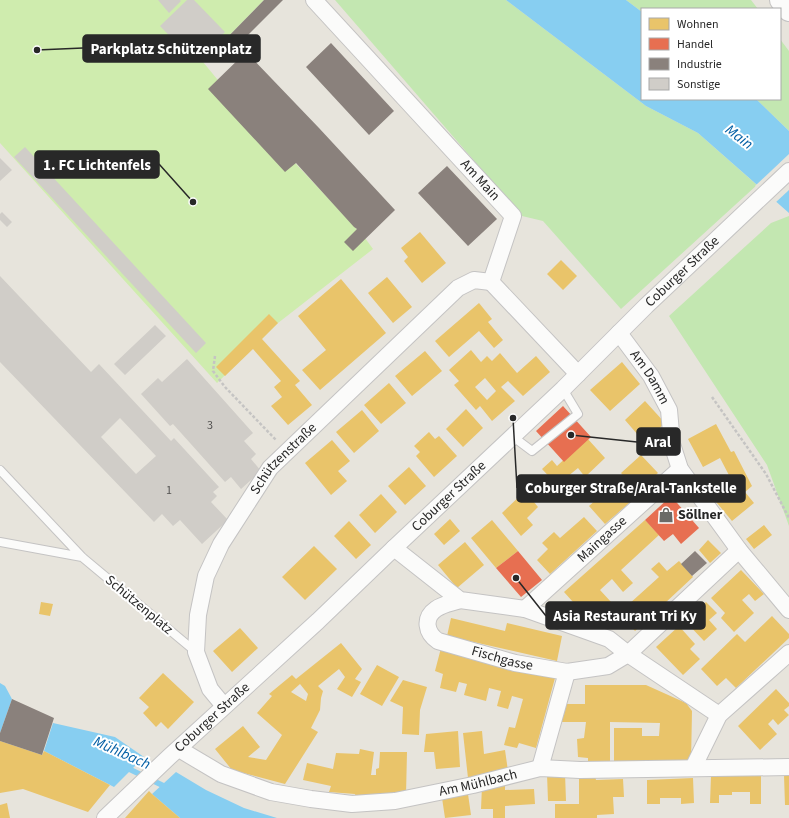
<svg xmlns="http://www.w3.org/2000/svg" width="789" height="818" font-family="'Source Sans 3',sans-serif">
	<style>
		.green { fill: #c3e7b1 }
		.pitch { fill: #cfecae }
		.water { fill: #87cef1 }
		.pier { fill: #e7e4dc }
		.homes { fill: #e9c46a; fill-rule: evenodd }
		.shops { fill: #e76f51 }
		.industry { fill: #8a817c }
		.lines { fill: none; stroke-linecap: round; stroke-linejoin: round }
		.stream { stroke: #87cef1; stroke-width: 5.5 }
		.building { fill: #d0cdc8; fill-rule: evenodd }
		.lane-casing { stroke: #c4c3c3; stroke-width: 10 }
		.street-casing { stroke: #c4c3c3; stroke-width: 18 }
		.secondary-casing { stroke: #c4c3c3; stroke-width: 24 }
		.path { stroke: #c5c4c3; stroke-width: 2.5; stroke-dasharray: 3 2; stroke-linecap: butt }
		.lane { stroke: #fbfbfa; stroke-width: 8 }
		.street { stroke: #fbfbfa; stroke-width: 16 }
		.secondary { stroke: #fbfbfa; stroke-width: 22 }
		.labels { text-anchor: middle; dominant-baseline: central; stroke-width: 4; stroke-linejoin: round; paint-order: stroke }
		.number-label { font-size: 12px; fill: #535251 }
		.street-label { font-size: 14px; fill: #282828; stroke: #fff }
		.poi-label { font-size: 14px; font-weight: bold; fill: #282828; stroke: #fff; text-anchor: start }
		.water-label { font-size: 15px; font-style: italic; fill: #005ea4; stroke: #fff }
		.leader { fill: none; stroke: #282828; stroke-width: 1.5 }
		.callout-dot { fill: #282828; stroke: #fff; stroke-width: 1.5 }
		.callout { fill: #282828; stroke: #282828; stroke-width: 1.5 }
		.callout-label { font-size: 15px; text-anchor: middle; font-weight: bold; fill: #fff }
	</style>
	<rect width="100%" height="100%" fill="#e7e4dc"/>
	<path class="green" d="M335,0H506L646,106L698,133L757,185L621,309L543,221L522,216Z
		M626,0H751L758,9H642V12Z
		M780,39L789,51V131L756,99H780Z
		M789,216V526L767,465L669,316L771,223Z"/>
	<path class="pitch" d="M0,0H264L203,62L217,79L365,238L373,249L278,323L217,383L0,143Z"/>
	<path class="water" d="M506,0H626L642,12V99H756L789,131V213L698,133L646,106Z
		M0,683L5,686L12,699L0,733Z
		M53,723L115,737L144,757L114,787L44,751Z
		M176,772L206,790L244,808L277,818H180L152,794Z"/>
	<path class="pier" d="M789,154V190L775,203L755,186Z"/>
	<path class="homes" d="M420,232L446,263L422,283L404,261L408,257L401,248Z
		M561,260L577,276L563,290L547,274Z
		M387,277L412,307L393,323L368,293Z
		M341,279L386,333L320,390L302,370L326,350L298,316Z
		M479,303L492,319L488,322L503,340L494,348L479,331L449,357L435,341Z
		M269,314L278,323L262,339L300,381L295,385L312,405L288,425L271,406L282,397L274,387L281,381L253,349L225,376L216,367Z
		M471,350L481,362L487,356L492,361L500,353L517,373L536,356L550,372L523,396L508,381L501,387L515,401L492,421L480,406L476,410L454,385L459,381L449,370ZM485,378L496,391L487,400L475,387Z
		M425,351L442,371L412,396L395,376Z
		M622,362L640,384L610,411L590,390Z
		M389,383L406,403L381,424L364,405Z
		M645,401L665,423L644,442L625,420Z
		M466,409L483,428L463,447L446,429Z
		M362,410L379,431L354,453L336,432Z
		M716,424L731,452L734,451L752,486L745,492L754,503L732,521L712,497L732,481L720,458L703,467L688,439Z
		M429,432L435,439L439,436L457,456L434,477L416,456L420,452L414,446Z
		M587,438L605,458L585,477L578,468L567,477L565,475L556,484L542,469L552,460L557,466Z
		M332,440L350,461L338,471L347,481L331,495L305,463Z
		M641,455L658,473L637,491L621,473Z
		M409,467L426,486L405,505L388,486Z
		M622,484L635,498L605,524L589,506L606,491L610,495Z
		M525,491L538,507L527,518L533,525L521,536L502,513Z
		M381,494L397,512L375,533L359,515Z
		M584,517L597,531L550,574L537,560L548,549L542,543L554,532L560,538Z
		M450,519L460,531L444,545L434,534Z
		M492,520L518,551L496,568L471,538Z
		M645,520L659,535L621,570L633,583L623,592L612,579L600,590L612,603L591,622L564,592Z
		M349,521L371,545L356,559L334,536Z
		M764,525L772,535L754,549L746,539Z
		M708,540L721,553L710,563L699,550Z
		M465,542L484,565L457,588L438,565Z
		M314,546L337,569L305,600L282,577Z
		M679,561L693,577L635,631L619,613L659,577L651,569L659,562L667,571Z
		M741,570L764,594L755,601L749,594L742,600L754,613L734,632L721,618L725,613L711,598Z
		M41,602L53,604L50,616L39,614Z
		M706,602L717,613L709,620L717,629L704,641L686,622Z
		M772,616L789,634V638L736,688L726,678L717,686L701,669L737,634L745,642Z
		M451,618L505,631L507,623L562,636L557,661L447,636Z
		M679,626L695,644L690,649L700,659L683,675L656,647Z
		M240,628L258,648L232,672L213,651Z
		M341,643L362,669L355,679L361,682L352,697L337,689L345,677L339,669L318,686L323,691L321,698L320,710L311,728L318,732L285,784L232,770L215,749L243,726L260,747L248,757L266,760L282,735L257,713L272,696L269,694L292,675L296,679ZM300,684L308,694L306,701L291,692Z
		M441,648L555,678L536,748L519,743L517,748L504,745L509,727L515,728L523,699L512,696L508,709L497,706L501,691L489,688L486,701L464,695L467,684L459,682L456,692L440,688L443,674L435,671Z
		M377,665L399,677L382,706L360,694Z
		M163,673L194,702L168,729L161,722L156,727L143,713L149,707L139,698Z
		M403,680L427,687L420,710L419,735L402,734L403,707L390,701Z
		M585,685H646L686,703L692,711L691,763L614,765V728H642V736H659L660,723L610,722V763H588V758L578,757L577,739L584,738L586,722H562L561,704H585Z
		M776,689L789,703V706L784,710L789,715L778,725L773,719L768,724L777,734L760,750L738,726Z
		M458,731L460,767L436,769L434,752H424L426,734Z
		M482,731L484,754L505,750L508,771L468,778L463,733Z
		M0,741L42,755L44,751L110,785L88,812L23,789L0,793Z
		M360,749L374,752L371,775H376V769L379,768L380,752H407L406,795L356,799L355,794L329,792L331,786L303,780L307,763L333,769L336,753L359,754Z
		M565,773L566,801H548L547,774Z
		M789,774V805H785L784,775Z
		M761,775V804H750V792H732V795H719V803H710L711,776Z
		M595,776L596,780L623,779L624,797H613L614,814L597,815V818H555V804H579V777Z
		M693,778L694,803L681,804V798H660V804H647V780Z
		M505,785V790L534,789L535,804L505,806V818H493V809H481L482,786Z
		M149,791L152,794L180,818H125Z
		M468,794L471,815L445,818L442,798Z
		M7,803L10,818H0V805Z"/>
	<path class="shops" d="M563,406L591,437L564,462L536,431Z
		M671,496L699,528L681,544L673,534L664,541L645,520Z
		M518,551L542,580L521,597L496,568Z"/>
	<path class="industry" d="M264,0H283L224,59L215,50Z
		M331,43L394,111L369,135L306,67Z
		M246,52L319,128L395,210L353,251L344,242L357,229L354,227L296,163L285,172L208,89Z
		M447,166L497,219L468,246L418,193Z
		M695,551L707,563L692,576L681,564Z
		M12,699L54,718L42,755L0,741V733Z"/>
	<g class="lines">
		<path class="stream" d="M125,767L168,788"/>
	</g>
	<path class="building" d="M158,0H180L181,1L169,13Z
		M187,0H194L225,32L195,62L160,26Z
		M25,147L206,343L196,353L14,157Z
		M0,158L12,170L0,181Z
		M2,212L12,222L7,227L0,220V214Z
		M0,276L91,372L99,364L171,441L174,438L219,487L213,492L217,496L211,502L228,520L202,544L180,520L173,526L162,514L154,522L0,362ZM120,418L156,456L136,474L101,437Z
		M155,325L166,336L125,375L114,364Z
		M187,359L253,433L244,441L256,454L251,459L261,471L241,489L231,477L225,482L173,424L170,426L141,394L158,378L162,382Z"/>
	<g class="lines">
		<g class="lane-casing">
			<path id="lane" d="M512,436L532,451L578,414L563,389
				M0,470L82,557L196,652
				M0,542L82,557"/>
		</g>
		<g class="street-casing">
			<g id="street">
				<path id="s1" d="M314,0L513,216L491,282L578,374"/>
				<path id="s2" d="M619,333L651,376L669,410L672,444L680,469L739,550L789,610"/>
				<path d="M394,548L460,600L525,609L609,639L628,654L719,715"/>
				<path id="s3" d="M460,600C452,603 443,604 436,609C423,618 426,633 438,641L515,663L567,672L608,666L628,654L739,550"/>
				<path id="s4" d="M525,609L680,469"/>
				<path id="s5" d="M224,706L210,689L196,652L198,615L206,576L221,544L270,468L458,288L474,280L491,282"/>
				<path id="s6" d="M179,749L221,774L271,792L311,799L352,804L395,801L473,785L540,768L580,770L789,767"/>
				<path d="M540,768L567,672"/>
				<path d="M693,768L719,715L789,653"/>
				<path id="s7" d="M105,818L169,757L318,621L394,548L563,389L646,306L789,171"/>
			</g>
		</g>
		<g class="secondary-casing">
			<path id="secondary" d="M781,0L789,10"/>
		</g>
		<path class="path" d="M215,356L213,371L225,387L276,440
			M712,397L766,474L789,518"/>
		<use href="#lane" class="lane"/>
		<use href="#street" class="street"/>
		<use href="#secondary" class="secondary"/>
	</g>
	<defs>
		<g id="shop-bare" transform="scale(1.2)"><path d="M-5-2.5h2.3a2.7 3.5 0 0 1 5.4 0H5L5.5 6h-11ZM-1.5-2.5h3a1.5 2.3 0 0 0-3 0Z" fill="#6b6a67" stroke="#fff" stroke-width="2.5" paint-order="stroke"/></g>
	</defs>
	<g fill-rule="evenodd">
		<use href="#shop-bare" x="666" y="515"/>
	</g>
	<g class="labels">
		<g class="number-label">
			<text x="210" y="425">3</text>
			<text x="169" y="490">1</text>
		</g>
		<g class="street-label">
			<text stroke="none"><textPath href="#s1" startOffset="245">Am Main</textPath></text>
			<text stroke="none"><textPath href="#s7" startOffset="795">Coburger Straße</textPath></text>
			<text stroke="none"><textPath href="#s2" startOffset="54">Am Damm</textPath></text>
			<text stroke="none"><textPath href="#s5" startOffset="280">Schützenstraße</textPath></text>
			<text stroke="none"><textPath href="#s7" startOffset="471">Coburger Straße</textPath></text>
			<text stroke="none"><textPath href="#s4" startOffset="104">Maingasse</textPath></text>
			<text transform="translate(139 605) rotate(40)">Schützenplatz</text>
			<text stroke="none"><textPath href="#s3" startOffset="131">Fischgasse</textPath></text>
			<text stroke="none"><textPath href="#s7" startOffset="147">Coburger Straße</textPath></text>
			<text stroke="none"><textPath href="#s6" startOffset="312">Am Mühlbach</textPath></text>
		</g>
		<g class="poi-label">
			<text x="678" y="515">Söllner</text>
		</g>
		<g class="water-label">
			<text transform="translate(739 137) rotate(37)">Main</text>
			<text transform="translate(122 753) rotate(24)">Mühlbach</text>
		</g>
	</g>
	<path class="leader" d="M37 50L83 48M193 202L159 164M571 435L637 442M513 418L517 488M516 578L546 616"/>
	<g class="callout-dot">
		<circle cx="37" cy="50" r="4"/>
		<circle cx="193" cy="202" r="4"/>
		<circle cx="571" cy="435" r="4"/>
		<circle cx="513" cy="418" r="4"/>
		<circle cx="516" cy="578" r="4"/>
	</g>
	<g class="callout">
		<rect x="83" y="35" width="177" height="27" rx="4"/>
		<rect x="35" y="151" width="124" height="27" rx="4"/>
		<rect x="637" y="428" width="43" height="27" rx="4"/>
		<rect x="517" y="475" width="228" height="27" rx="4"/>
		<rect x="546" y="602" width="159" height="27" rx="4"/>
	</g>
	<g class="callout-label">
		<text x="171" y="54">Parkplatz Schützenplatz</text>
		<text x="97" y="170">1. FC Lichtenfels</text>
		<text x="658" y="447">Aral</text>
		<text x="631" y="493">Coburger Straße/Aral-Tankstelle</text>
		<text x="625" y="621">Asia Restaurant Tri Ky</text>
	</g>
	<rect x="641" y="8" width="140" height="92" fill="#ffffff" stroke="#a9a9a9"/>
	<rect x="649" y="18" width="20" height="12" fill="#e9c46a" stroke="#a9a9a9"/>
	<text x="677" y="28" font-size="12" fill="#282828">Wohnen</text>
	<rect x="649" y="38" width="20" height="12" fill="#e76f51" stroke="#a9a9a9"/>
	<text x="677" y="48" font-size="12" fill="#282828">Handel</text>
	<rect x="649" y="58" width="20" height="12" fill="#8a817c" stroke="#a9a9a9"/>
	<text x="677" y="68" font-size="12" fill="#282828">Industrie</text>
	<rect x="649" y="78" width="20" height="12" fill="#d0cdc8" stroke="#a9a9a9"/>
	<text x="677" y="88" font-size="12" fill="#282828">Sonstige</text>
</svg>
